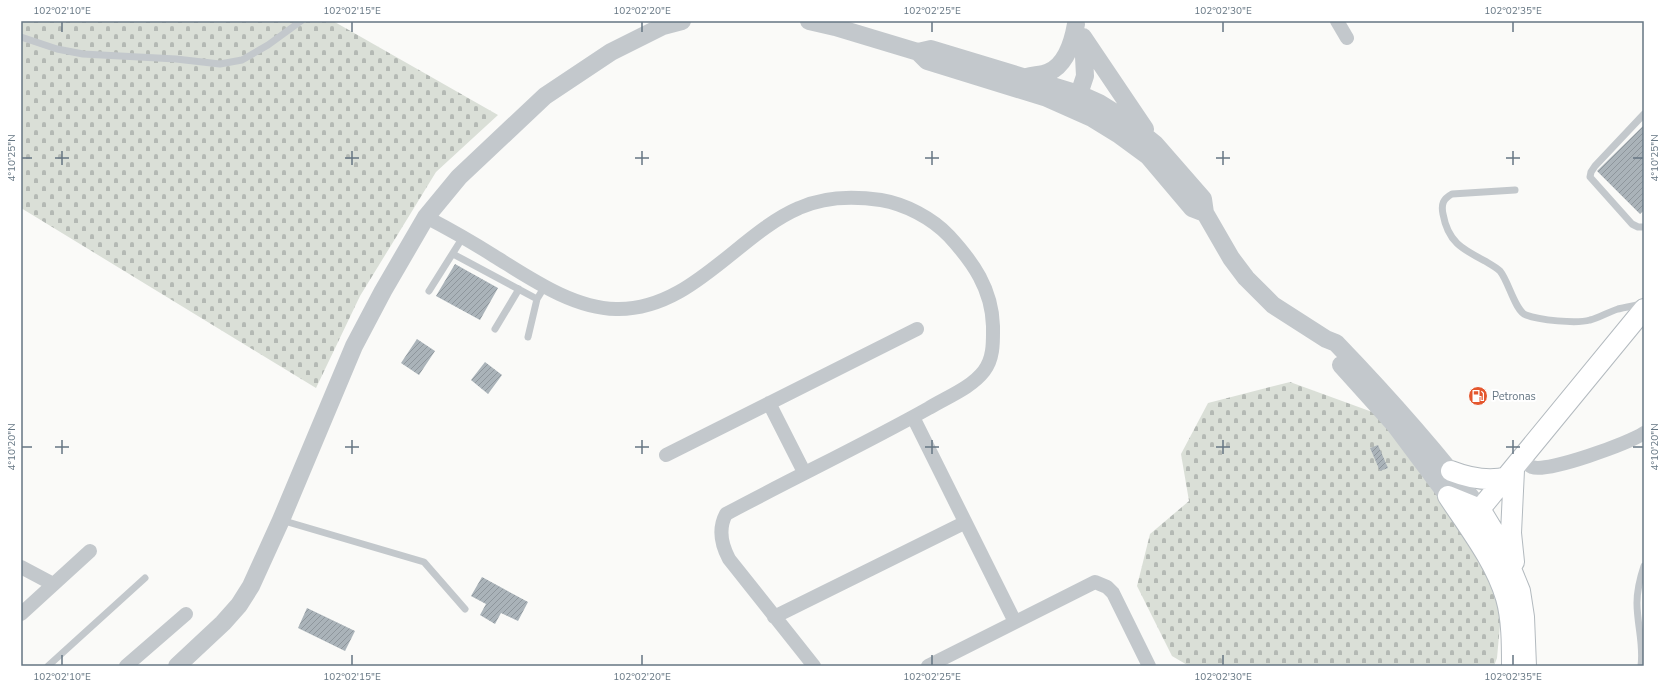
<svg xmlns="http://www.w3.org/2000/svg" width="1665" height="687" font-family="'Nunito Sans',sans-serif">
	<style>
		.cemetery { fill: url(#cemetery-stones) }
		.building { fill: url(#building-hatch) }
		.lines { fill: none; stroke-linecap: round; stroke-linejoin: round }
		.secondary-casing { stroke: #b3babf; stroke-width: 22 }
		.service { stroke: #c3c8cc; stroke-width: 7 }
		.minor { stroke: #c3c8cc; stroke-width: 14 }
		.tertiary { stroke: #c3c8cc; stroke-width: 18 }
		.secondary { stroke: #fff; stroke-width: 20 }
		.ticks { fill: none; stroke: #657683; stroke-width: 1.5 }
		.labels { text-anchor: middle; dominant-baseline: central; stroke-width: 4; stroke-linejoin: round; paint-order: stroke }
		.poi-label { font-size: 11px; fill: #657683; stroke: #fff; text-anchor: start }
		.neatline { fill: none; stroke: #657683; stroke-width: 1.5 }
		.ticks-label { font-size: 10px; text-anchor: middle; fill: #657683 }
	</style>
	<defs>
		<pattern id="cemetery-stones" width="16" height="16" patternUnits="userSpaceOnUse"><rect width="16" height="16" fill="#dadfd7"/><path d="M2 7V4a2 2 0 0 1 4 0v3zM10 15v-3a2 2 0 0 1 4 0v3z" fill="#b4b9b4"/></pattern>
		<pattern id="building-hatch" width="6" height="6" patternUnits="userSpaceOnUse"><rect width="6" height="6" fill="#aab3b9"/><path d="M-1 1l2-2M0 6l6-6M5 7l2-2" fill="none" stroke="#8e969c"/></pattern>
	</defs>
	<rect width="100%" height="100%" fill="#fafaf8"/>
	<path class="cemetery" d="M21,21H333L498,115L436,172L360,296L316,388L21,208Z
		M1290,382L1375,413L1466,528L1502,603L1497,658L1494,666H1189L1172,656L1137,586L1150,534L1189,501L1181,454L1208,403Z"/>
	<path class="building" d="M1644,125V210L1640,214L1597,171Z
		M455,264L498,288L480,320L436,296Z
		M417,339L435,351L419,375L401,363Z
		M485,362L502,375L488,394L471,380Z
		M1378,445L1388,468L1380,471L1370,448Z
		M482,577L528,602L518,621L501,613L495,624L480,615L486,604L471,596Z
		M307,608L355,631L345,651L298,628Z"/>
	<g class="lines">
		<g class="secondary-casing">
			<path id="secondary" d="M1514,470L1511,533L1514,562
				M1451,471C1469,478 1489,482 1508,477
				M1448,496L1480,509L1500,542L1520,591L1524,617L1526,666
				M1448,496C1469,528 1495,561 1506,598C1512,619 1512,644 1512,666
				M1482,547L1477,526L1480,509L1644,309"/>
		</g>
		<path class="service" d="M21,37L57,49L83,54L176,59L220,64L242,60L268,45L301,21
			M1644,114L1595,166L1591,172L1590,177L1632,224L1638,227H1644
			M1515,190L1452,194C1443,199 1441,204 1443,214C1448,242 1462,249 1485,261C1490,264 1496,267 1500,271C1509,282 1515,311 1526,315C1539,320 1576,324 1590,320C1599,318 1608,312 1618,309C1626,307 1634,306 1642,304
			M453,254L537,299L545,286
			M429,291L463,237
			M495,329L519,289
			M528,337L537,299
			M281,520L424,562L465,609
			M48,666L145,578
			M1641,666C1644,644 1637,625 1637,603C1637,590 1640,578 1644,566"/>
		<path class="minor" d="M1337,21L1347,38
			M426,217C449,229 472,242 494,256C530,278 572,308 616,309C691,311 738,234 799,208C825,196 854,196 881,200C905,204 932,218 949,236C973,262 992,289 993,326C993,341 994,358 984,371C971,388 947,397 929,408C863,445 793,478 726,514C718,529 721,544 729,559L814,666
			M769,403L804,472
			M913,417L1015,622
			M666,455L917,329
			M1523,459C1525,461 1529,466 1532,467C1548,473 1629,443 1644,433
			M21,567L53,584
			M21,614L90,551
			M774,617L964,523
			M126,666L186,614
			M928,666L1095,582L1107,587L1113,593L1149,666"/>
		<path class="tertiary" d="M809,21L835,27L918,52L927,61L1047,98L1092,118L1118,134L1148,156L1192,208L1205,213
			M1083,37L1145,129
			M918,52L931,49L1079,94L1099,103L1123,118L1155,144L1203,199L1205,213L1231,258L1246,278L1273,305L1326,339L1336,343C1387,396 1436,451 1480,509
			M1027,77C1034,75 1043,75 1049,72C1067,64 1073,41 1076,24
			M1079,94L1085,76L1083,37
			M1341,365L1395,425L1448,496
			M177,666L223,623L239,605L251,586L281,520L354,346L383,291L426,217L459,177L545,96L611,52L663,26L682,21"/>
		<use href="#secondary" class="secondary"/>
	</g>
	<path class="ticks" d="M62,22V32M352,22V32M642,22V32M932,22V32M1223,22V32M1513,22V32M62,151V165M352,151V165M642,151V165M932,151V165M1223,151V165M1513,151V165M22,158H32M55,158H69M345,158H359M635,158H649M925,158H939M1216,158H1230M1506,158H1520M1633,158H1643M62,440V454M352,440V454M642,440V454M932,440V454M1223,440V454M1513,440V454M22,447H32M55,447H69M345,447H359M635,447H649M925,447H939M1216,447H1230M1506,447H1520M1633,447H1643M62,655V665M352,655V665M642,655V665M932,655V665M1223,655V665M1513,655V665"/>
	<defs>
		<g id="fuel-disc" transform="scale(1)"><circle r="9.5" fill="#e4572e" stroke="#fff"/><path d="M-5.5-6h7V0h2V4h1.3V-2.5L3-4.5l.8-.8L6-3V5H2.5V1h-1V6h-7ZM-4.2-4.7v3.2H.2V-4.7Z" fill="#fff"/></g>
	</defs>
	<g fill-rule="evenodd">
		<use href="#fuel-disc" x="1478" y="396"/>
	</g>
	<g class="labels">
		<g class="poi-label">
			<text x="1492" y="396">Petronas</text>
		</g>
	</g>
	<rect width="1665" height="687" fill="none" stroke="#ffffff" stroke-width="44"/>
	<rect x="22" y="22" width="1621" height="643" class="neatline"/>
	<g class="ticks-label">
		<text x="62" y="14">102°02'10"E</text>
		<text x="352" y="14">102°02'15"E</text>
		<text x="642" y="14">102°02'20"E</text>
		<text x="932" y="14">102°02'25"E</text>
		<text x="1223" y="14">102°02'30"E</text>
		<text x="1513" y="14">102°02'35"E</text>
		<text transform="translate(11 158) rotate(-90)" y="4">4°10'25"N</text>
		<text transform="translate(1654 158) rotate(-90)" y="4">4°10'25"N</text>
		<text transform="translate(11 447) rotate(-90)" y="4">4°10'20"N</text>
		<text transform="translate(1654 447) rotate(-90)" y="4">4°10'20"N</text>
		<text x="62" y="680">102°02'10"E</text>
		<text x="352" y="680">102°02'15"E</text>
		<text x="642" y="680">102°02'20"E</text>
		<text x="932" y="680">102°02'25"E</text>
		<text x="1223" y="680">102°02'30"E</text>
		<text x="1513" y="680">102°02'35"E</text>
	</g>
</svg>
